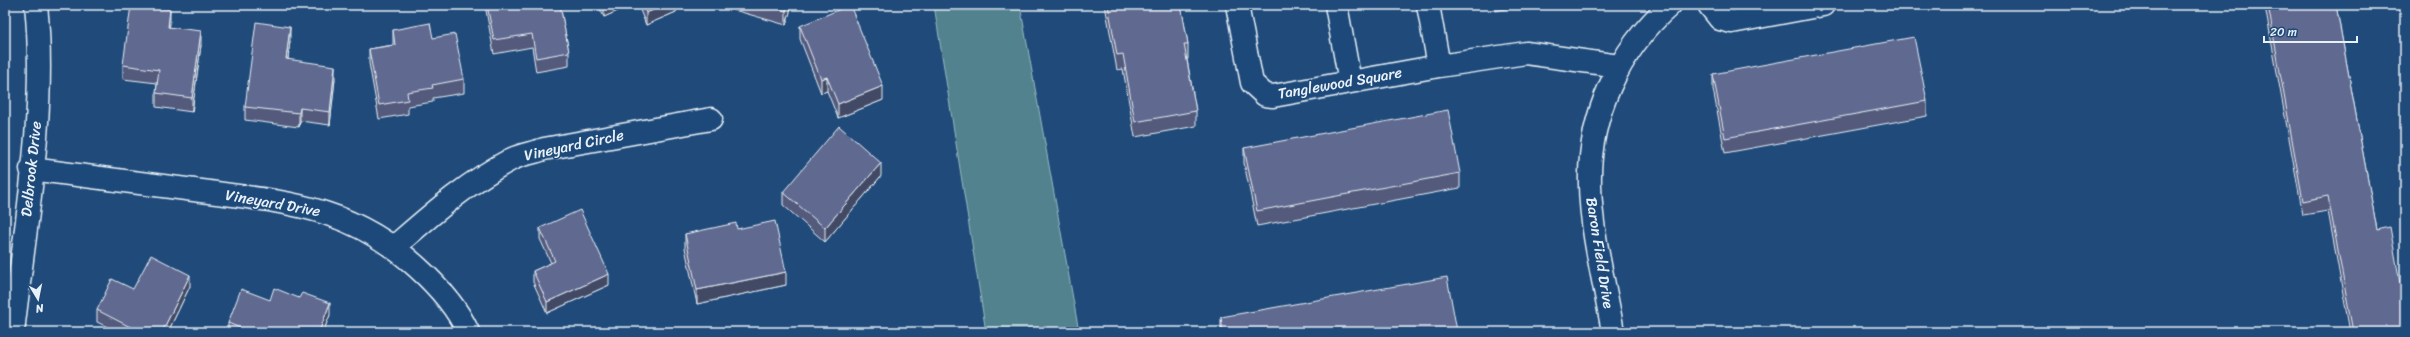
<svg xmlns="http://www.w3.org/2000/svg" width="2410" height="337" font-family="Sriracha,sans-serif">
	<style>
		.green { fill: #51828d; stroke: #9cbac2 }
		.lines { fill: none; stroke-linecap: round; stroke-linejoin: round }
		.minor-casing { stroke: #e8f1f8; stroke-width: 25 }
		.minor { stroke: #1f4a7a; stroke-width: 22 }
		.wall { fill: #535a7c; stroke: #e8f1f8 }
		.shaded-wall { fill: #434a65; stroke: #e8f1f8 }
		.building { fill: #606990; stroke: #e8f1f8 }
		.labels { text-anchor: middle; dominant-baseline: central; stroke-width: 3; stroke-linejoin: round; paint-order: stroke }
		.street-label { font-size: 15px; fill: #e8f1f8; stroke: #1f4a7a }
	</style>
	<rect width="100%" height="100%" fill="#1f4a7a"/>
	<filter id="ink" filterUnits="userSpaceOnUse"><feTurbulence type="fractalNoise" baseFrequency=".025" numOctaves="2"/><feDisplacementMap in="SourceGraphic" scale="8" xChannelSelector="R" yChannelSelector="G"/><feConvolveMatrix kernelMatrix="1 2 1 2 8 2 1 2 1" color-interpolation-filters="sRGB"/></filter>
	<g filter="url(#ink)">
		<path class="green" d="M934,5H1020L1079,332H986Z"/>
		<g class="lines">
			<g class="minor-casing">
				<path id="minor" d="M1237,5L1252,83L1265,95L1273,96L1439,66L1428,5
					M1336,5L1350,82
					M1709,5L1720,19L1732,22L1823,5
					M1439,66L1526,53L1619,66
					M31,169C86,176 140,183 194,190C282,202 349,204 418,268C438,286 457,308 468,332
					M394,247C432,214 468,182 512,159C522,154 534,153 544,149L711,119
					M13,332C25,225 47,112 36,5
					M1613,332C1605,284 1591,234 1590,185C1588,116 1619,50 1670,5"/>
			</g>
			<use href="#minor" class="minor"/>
		</g>
		<path class="wall" d="M485,5H560L569,52V66L536,72L532,47L494,54Z
			M598,5H631L604,17Z
			M638,5H676V12L646,25Z
			M734,5H792L786,25L734,10Z
			M1105,5H1181L1188,44V59H1187L1196,111V126L1135,137L1123,69L1117,70Z
			M1494,5H1527L1495,11Z
			M2266,5H2336L2377,230L2405,332H2350L2328,211L2303,215L2266,12Z
			M170,23L169,27L201,45L192,112L156,107V93L157,83L123,79V65Z
			M800,26L883,100L838,118L827,91L821,93L800,39Z
			M393,30L433,38L464,79V93L433,98V102L408,106V114L379,119L369,63V49L393,45Z
			M290,41L288,59L335,79L330,125L300,121L299,127L245,120V107Z
			M1713,74L1927,101V116L1725,153L1713,89Z
			M1244,148L1460,173V188L1257,226L1244,163Z
			M881,176L825,242L783,205V192Z
			M540,228L609,285L547,313L533,282V271L551,263L540,239Z
			M737,229L786,285L697,304L685,248V234Z
			M190,286L168,332H118L97,322V310Z
			M270,300L330,315L323,332H228V323Z
			M1221,317L1457,331V332H1221Z"/>
		<path class="shaded-wall" d="M605,5H631L604,17V6Z
			M665,5H676V12L646,25V13Z
			M788,5H792L786,25V11Z
			M170,9V23L168,40V27Z
			M290,27V41L286,73V59Z
			M201,31V45L192,112V98Z
			M335,66V79L330,125V112Z
			M827,77V91L821,93V79Z
			M883,86V100L838,118V104Z
			M300,108V121L299,127V113Z
			M881,163V176L825,242V228Z
			M786,272V285L697,304V290Z
			M609,274V285L547,313V302Z
			M190,275V286L168,332H162Z
			M330,303V315L323,332H319Z"/>
		<path class="building" d="M131,5L170,9L168,27L201,31L192,98L156,93L159,70L123,65Z
			M487,5H560L569,52L536,58L532,34L494,40Z
			M643,5H665L646,13Z
			M765,5H788L786,11Z
			M850,5L883,86L838,104L827,77L821,79L800,26Z
			M1108,5H1181L1188,44H1184L1196,111L1135,122L1123,54L1117,55Z
			M2268,5H2336L2377,230L2390,227L2405,311V332H2353L2328,196L2303,201Z
			M256,22L290,27L286,59L335,66L330,112L300,108L299,113L245,107Z
			M430,23L433,38L455,34L464,79L432,85L433,88L407,92L408,100L379,105L369,49L395,45L393,30Z
			M1914,37L1927,101L1725,138L1713,74Z
			M1448,110L1460,173L1257,211L1244,148Z
			M839,126L881,163L825,228L783,192Z
			M580,210L609,274L547,302L533,271L555,261L540,228Z
			M775,221L786,272L697,290L685,234L736,223L737,229Z
			M151,255L190,275L162,332H140L97,310L112,279L133,289Z
			M1447,277L1457,331L1452,332H1223L1221,317Z
			M274,288L299,298L302,293L330,303L319,332H250L228,323L241,289L270,300Z"/>
	</g>
	<g class="labels">
		<g class="street-label">
			<text transform="translate(1340 83) rotate(-10)">Tanglewood Square</text>
			<text transform="translate(574 145) rotate(-12)">Vineyard Circle</text>
			<text transform="translate(31 169) rotate(-84)">Delbrook Drive</text>
			<text transform="translate(273 203) rotate(10)">Vineyard Drive</text>
			<text transform="translate(1600 253) rotate(81)">Baron Field Drive</text>
		</g>
	</g>
	<rect width="2410" height="337" fill="none" stroke="#1f4a7a" stroke-width="20"/>
	<rect x="10" y="10" width="2390" height="317" fill="none" stroke="#e8f1f8" stroke-width="1.5" filter="url(#ink)"/>
	<g transform="translate(38 299) rotate(170)" stroke="#1f4a7a" stroke-width="3" paint-order="stroke">
	<path d="M0-3L7 15L0 10L-7 15Z" fill="#e8f1f8"/>
	<text y="-6" font-size="11" font-weight="bold" text-anchor="middle" fill="#e8f1f8">N</text>
	</g>
	<path d="M2264 36v6h93v-6" fill="none" stroke="#e8f1f8" stroke-width="2"/>
	<text x="2270" y="36" font-size="12" fill="#e8f1f8" stroke="#1f4a7a" stroke-width="3" paint-order="stroke">20 m</text>
</svg>
